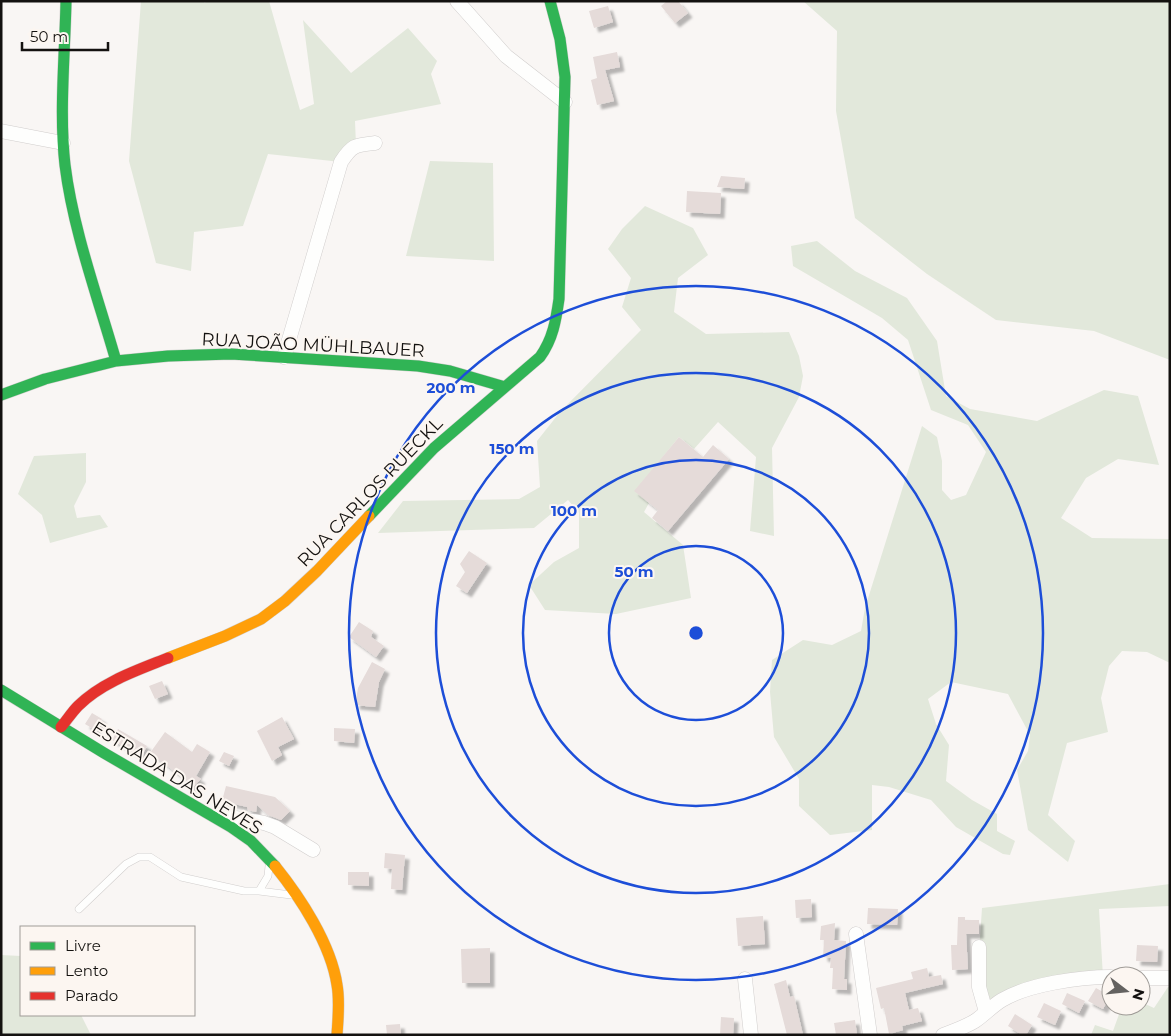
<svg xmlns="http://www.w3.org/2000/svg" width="1171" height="1036" font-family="Montserrat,sans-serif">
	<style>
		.green { fill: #e2e8db }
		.building { fill: #e5dbd9; filter: url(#shadow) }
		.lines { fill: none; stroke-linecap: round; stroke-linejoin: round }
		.lane-casing { stroke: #d1cecd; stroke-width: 8 }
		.street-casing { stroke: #d1cecd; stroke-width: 15 }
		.fast-casing { stroke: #d1cecd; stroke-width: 12 }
		.slow-casing { stroke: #d1cecd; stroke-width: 12 }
		.jam-casing { stroke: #d1cecd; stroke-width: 12 }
		.lane { stroke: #fefefd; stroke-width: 7 }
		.street { stroke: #fefefd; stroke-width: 14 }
		.fast { stroke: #30b455; stroke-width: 11 }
		.slow { stroke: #ff9f0a; stroke-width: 11 }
		.jam { stroke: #e5322d; stroke-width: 11 }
		.ring { fill: none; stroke: #1d4ed8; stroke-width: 2.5 }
		.labels { text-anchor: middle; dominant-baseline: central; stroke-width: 4; stroke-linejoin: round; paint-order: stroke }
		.street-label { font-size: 18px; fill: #141210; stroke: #fcf6f1 }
		.centre { fill: #1d4ed8; stroke: #fcf6f1; stroke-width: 2.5 }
		.ring-label { font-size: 15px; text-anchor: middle; font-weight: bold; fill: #1d4ed8; stroke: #fcf6f1; stroke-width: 4; stroke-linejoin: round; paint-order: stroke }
	</style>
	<defs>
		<filter id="shadow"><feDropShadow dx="4.5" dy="4.5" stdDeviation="1" flood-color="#0004"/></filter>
	</defs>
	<rect width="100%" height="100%" fill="#f9f6f4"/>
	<path class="green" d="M141,1H203L205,3L206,1H269L300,110L314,104L303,20L351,73L408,28L437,61L431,74L441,104L355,121L356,145L341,162L268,154L243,226L194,232L191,271L156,263L129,161Z
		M803,1H1170V360L1094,331L996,320L927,274L855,218L836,111L837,31Z
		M430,161L493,163L494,261L406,256Z
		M645,206L693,228L708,255L678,278L674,312L706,334L789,332L799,356L803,376L799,397L772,448L774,536L750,531L756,457L718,422L694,449L679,437L635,491L649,503L644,512L683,545L691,598L616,614L545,610L529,585L554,562L579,548V513L568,500L534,528L378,533L403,501L519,499L540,487L537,441L560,412L641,330L622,307L631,278L608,249L622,229Z
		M817,241L855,271L907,298L937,341L946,396L970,409L1037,421L1104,390L1138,396L1159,465L1118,459L1086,478L1061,518L1092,538L1170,539V663L1147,652L1122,651L1109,666L1101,698L1108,732L1067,743L1048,815L1075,841L1068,862L1028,830L1017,770L1028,751L1030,735L1008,694L951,682L928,699L936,724L949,745L946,781L972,800L997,814V831L1015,841L1010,855L1003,854L956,827L931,800L889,787L872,785V830L830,835L799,806V779L774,737L770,692L772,660L803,640L832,645L861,631L865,608L922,426L937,437L942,461V490L951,500L966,495L986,452L968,425L931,410L908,340L882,318L793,266L791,246Z
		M86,453V482L74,506L77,518L100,515L108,527L50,543L42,515L18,494L34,456Z
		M1170,884V906L1099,909L1103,977L1066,981L986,1012L979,952L982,908Z
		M1,955L21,956V1015H81L91,1035H1Z
		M1168,987H1170V1035H1091L1095,1025L1113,1031L1122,1006H1141V1002L1154,1008Z"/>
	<path class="building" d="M667,1H678L688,13L675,23L661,6Z
		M608,6L613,22L594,28L589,11Z
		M617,52L620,67L605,70L614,101L597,105L591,80L597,78L593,57Z
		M721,176L745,178L744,189L717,187Z
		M687,191L721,193L720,214L686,212Z
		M679,437L703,457L713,445L729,459L668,531L652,518L658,510L634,491Z
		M469,551L487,563L467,593L456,586L465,572L460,564Z
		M359,622L373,631L371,637L384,646L376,657L349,637Z
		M372,662L385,669L379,682L375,707L355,705L358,688Z
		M162,681L168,694L155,699L149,686Z
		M92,713L102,719L95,730L85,724Z
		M282,717L294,739L278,747L282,755L272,761L257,731Z
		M334,728L355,729L354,743L334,741Z
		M118,729L147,746L141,757L112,740Z
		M165,732L192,752L197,744L210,752L196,776L201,779L192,788L180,781L182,777L150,753Z
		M224,752L234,756L229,766L219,761Z
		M226,786L275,797L290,811L281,820L268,815L257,805L256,812L248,810L247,807L222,801Z
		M385,853L405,855L402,890L391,889L392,869L384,868Z
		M348,872H369V886L348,885Z
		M811,899L812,917L796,918L795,900Z
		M868,908L898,909L897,925L867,924Z
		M763,916L765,944L738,946L736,918Z
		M958,917H965V920H979V934H966L968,969L952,970L951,945H957Z
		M835,923L834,940L846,941L844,979H847V990L832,989L833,968H830L831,958L823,957L824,940H820L821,926Z
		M1137,945L1158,946L1157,962L1136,961Z
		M490,948V983H462L461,949Z
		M927,968L929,977L941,975L943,984L905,993L909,1010L918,1008L922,1021L902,1026L903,1030L889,1034L884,1008L881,1009L876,988L913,979L911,972Z
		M786,980L790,997L794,996L803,1035H787L774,984Z
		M1096,988L1110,996L1103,1009L1088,1001Z
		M1067,993L1085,1001L1079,1013L1062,1004Z
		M1044,1003L1061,1011L1055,1025L1037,1017Z
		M1015,1014L1032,1025L1026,1035H1022L1008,1026Z
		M721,1017L734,1018L733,1035H720Z
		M855,1020L857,1035H836L834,1023Z
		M400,1024L401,1035H387L386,1025Z"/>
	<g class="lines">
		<g class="lane-casing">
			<path id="lane" d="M259,891L291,895
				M79,909L126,864L139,857H150L181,877L244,891H259L268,876L269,866"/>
		</g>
		<g class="street-casing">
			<path id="street" d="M457,1L506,56L565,102
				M1,131L63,143
				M284,357L341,162C352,145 355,145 375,143
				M219,815L264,823L275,827L313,850
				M856,934L870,1035
				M979,947V987L986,1012
				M1141,978H1168
				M745,979L751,1035
				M943,1035C954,1031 965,1027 975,1021C984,1015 992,1006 1002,1000C1029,984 1080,977 1111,977"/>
		</g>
		<g class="fast-casing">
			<path id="fast" d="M66,1C65,54 59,113 65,165C73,230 98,298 116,361
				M1,395L45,379L116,361L168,356L231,354L418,366L450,371L505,387
				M369,516L434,448L540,357C553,339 556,320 559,299L565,77L560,39L550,1
				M1,690L104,753L231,827L251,841L275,866"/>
		</g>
		<g class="slow-casing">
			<path id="slow" d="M168,658L225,636L261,619L285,601L317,571L369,516
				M275,866C300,897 331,944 337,985C340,1001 338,1018 337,1035"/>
		</g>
		<g class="jam-casing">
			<path id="jam" d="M61,727C67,720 72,712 78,706C102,682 138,670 168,658"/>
		</g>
		<use href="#lane" class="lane"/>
		<use href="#street" class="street"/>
		<use href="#fast" class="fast"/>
		<use href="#slow" class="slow"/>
		<use href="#jam" class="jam"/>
	</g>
	<g class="ring">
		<circle cx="696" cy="633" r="87"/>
		<circle cx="696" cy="633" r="173"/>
		<circle cx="696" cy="633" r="260"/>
		<circle cx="696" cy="633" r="347"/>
	</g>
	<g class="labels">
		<g class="street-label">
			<text transform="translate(313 345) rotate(3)">RUA JOÃO MÜHLBAUER</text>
			<text transform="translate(370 492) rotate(-46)">RUA CARLOS RUECKL</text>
			<text transform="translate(177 778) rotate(32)">ESTRADA DAS NEVES</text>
		</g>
	</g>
	<circle cx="696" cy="633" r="8" class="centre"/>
	<g class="ring-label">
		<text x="451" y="393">200 m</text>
		<text x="512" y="454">150 m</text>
		<text x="574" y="516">100 m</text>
		<text x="634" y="577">50 m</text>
	</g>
	<rect width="1171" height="1036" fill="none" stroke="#141210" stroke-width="5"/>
	<rect x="20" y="926" width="175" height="90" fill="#fcf6f1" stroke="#9f9b97"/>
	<rect x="30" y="942" width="25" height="8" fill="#30b455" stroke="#9f9b97"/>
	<text x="65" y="951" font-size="15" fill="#141210">Livre</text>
	<rect x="30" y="967" width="25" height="8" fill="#ff9f0a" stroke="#9f9b97"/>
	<text x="65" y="976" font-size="15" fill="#141210">Lento</text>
	<rect x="30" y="992" width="25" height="8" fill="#e5322d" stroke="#9f9b97"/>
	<text x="65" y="1001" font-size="15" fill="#141210">Parado</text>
	<g transform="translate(1126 991) rotate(106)"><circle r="24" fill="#fcf6f1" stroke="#9f9b97"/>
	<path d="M0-4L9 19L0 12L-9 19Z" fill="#646260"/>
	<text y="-8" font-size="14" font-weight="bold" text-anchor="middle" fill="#141210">N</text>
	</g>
	<path d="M22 42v8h86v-8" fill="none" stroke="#141210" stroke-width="2.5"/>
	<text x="30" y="42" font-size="15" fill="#141210" stroke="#fcf6f1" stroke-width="4" paint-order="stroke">50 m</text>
</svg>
